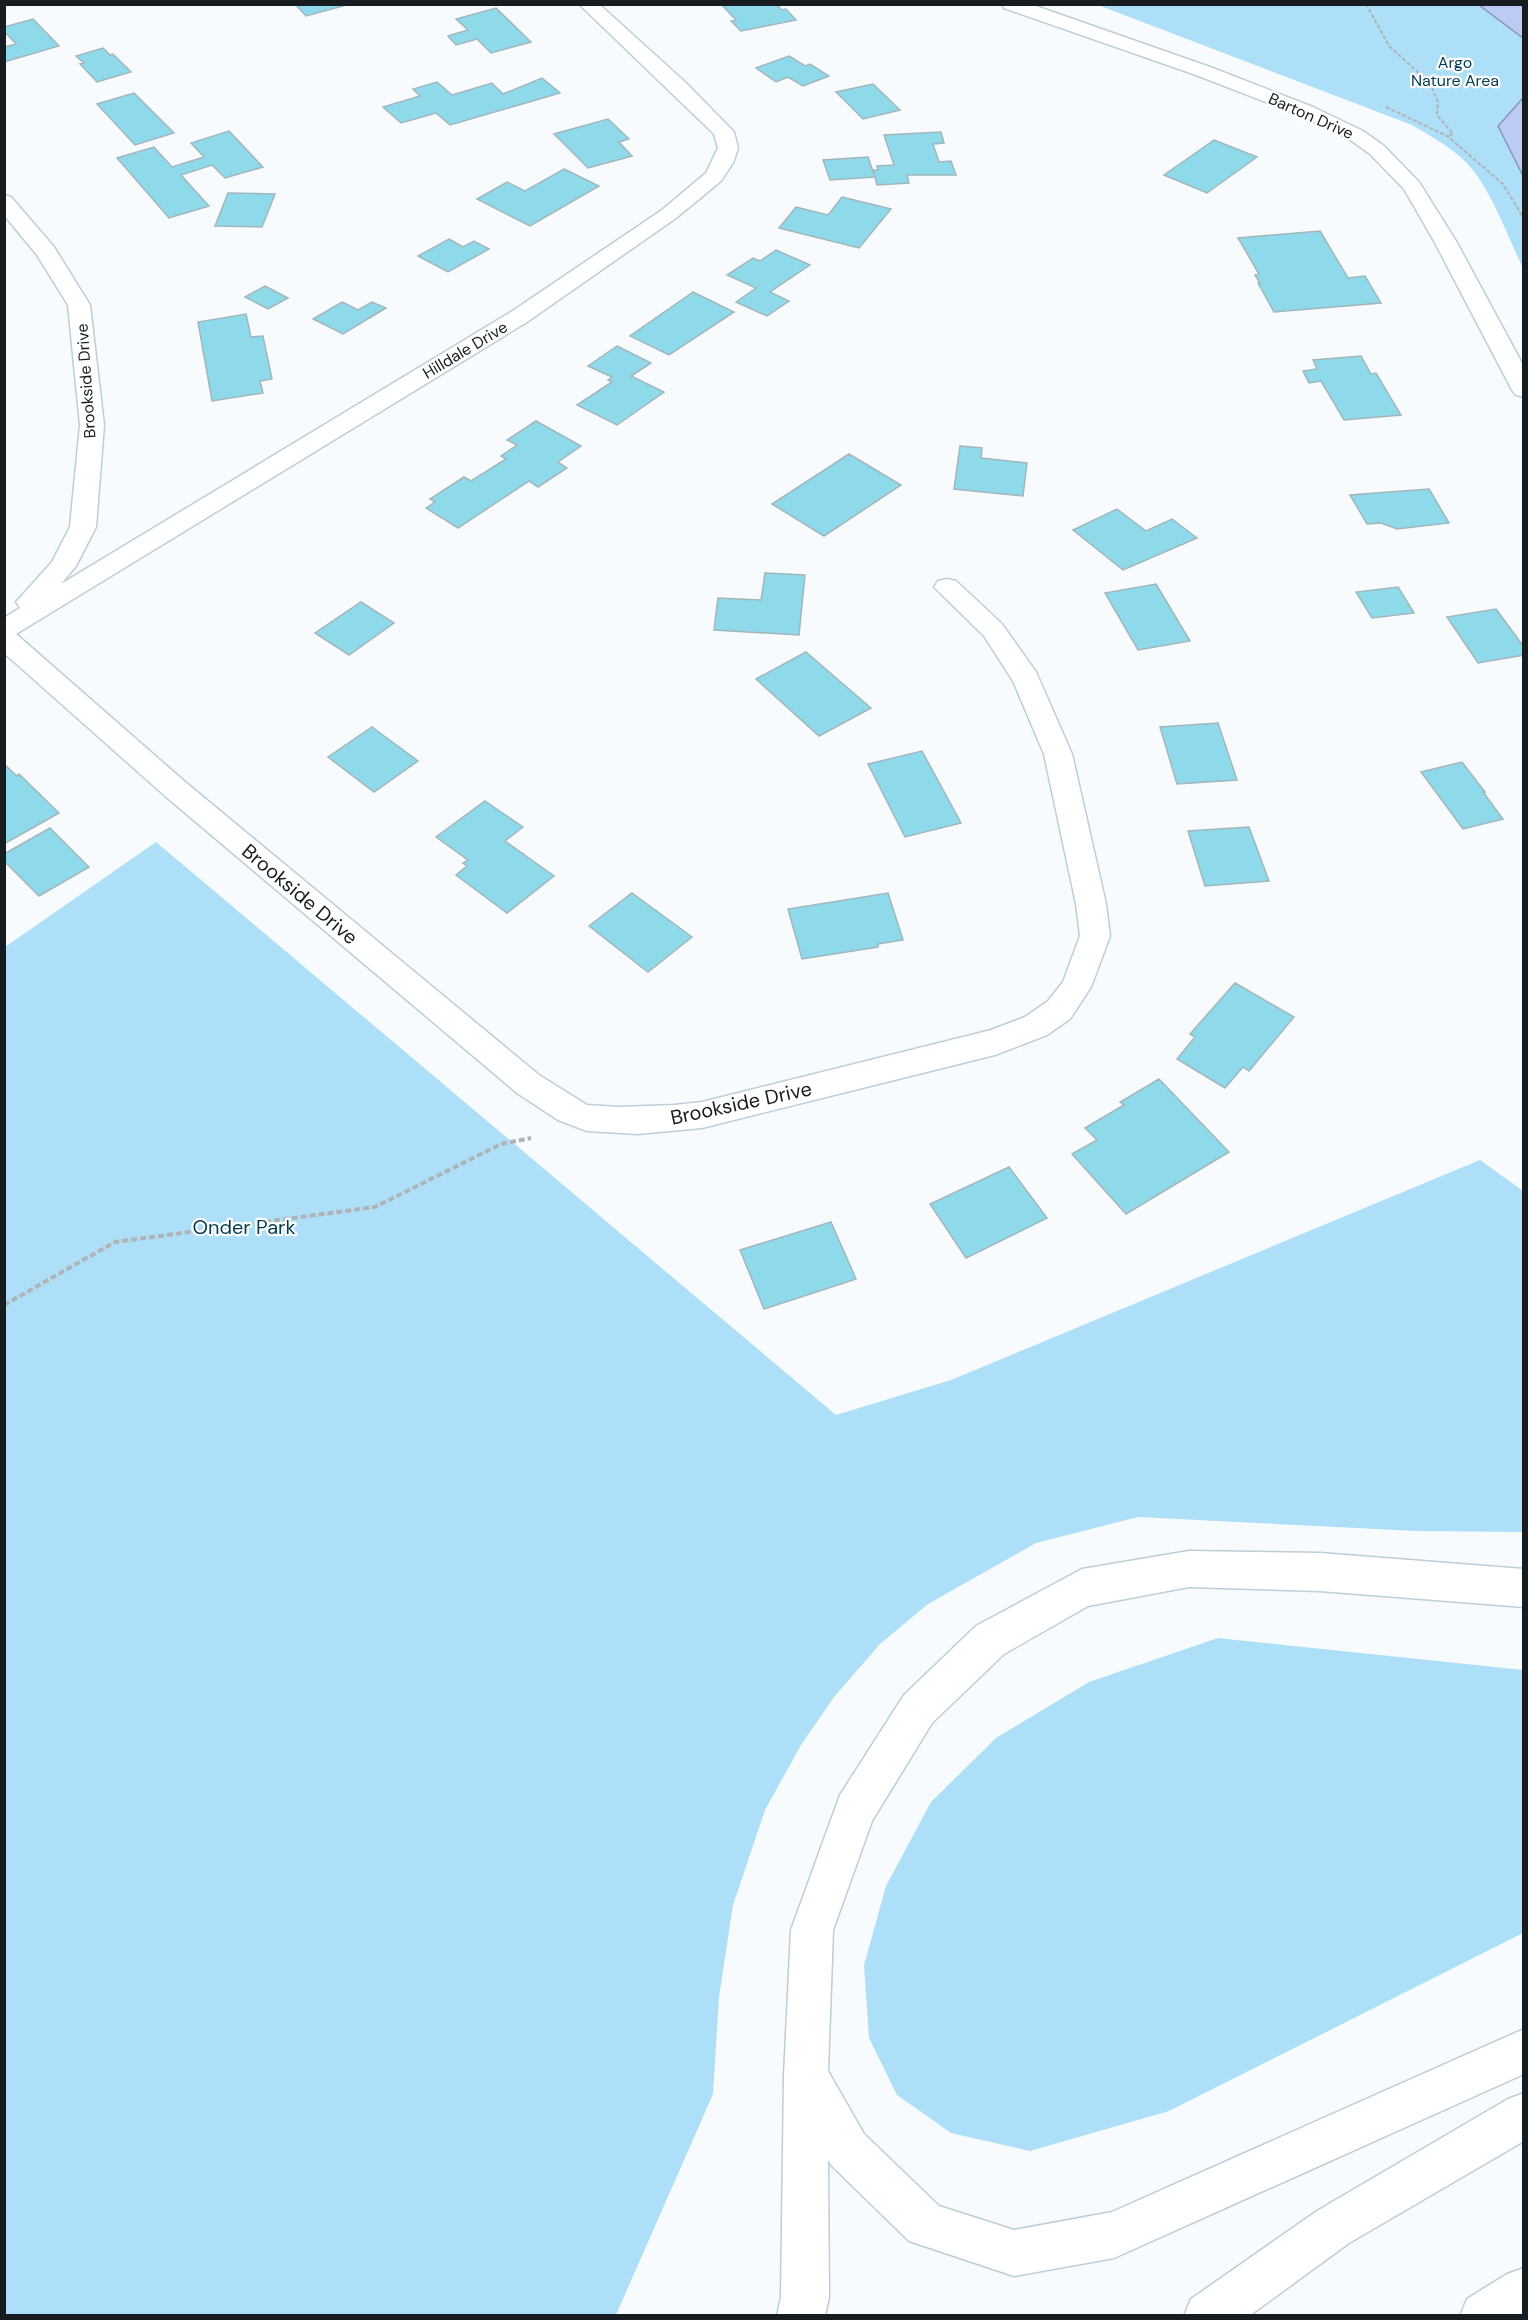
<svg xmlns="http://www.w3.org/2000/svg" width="1528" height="2320" font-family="'DM Sans',sans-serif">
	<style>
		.green { fill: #aedff9 }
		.water { fill: #bbcbf6; stroke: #8a96b6; stroke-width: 1.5 }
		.building { fill: #8edaeb; stroke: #a2b6bb; stroke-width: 1.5 }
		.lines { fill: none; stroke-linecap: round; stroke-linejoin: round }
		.minor-casing { stroke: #bcced8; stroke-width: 3 }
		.major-casing { stroke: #bcced8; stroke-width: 3 }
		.highway-casing { stroke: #bcced8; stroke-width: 3 }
		.path-far1 { stroke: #afb4b6; stroke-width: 2; stroke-dasharray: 4 2; stroke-linecap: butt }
		.path { stroke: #afb4b6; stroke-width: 4; stroke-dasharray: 6 3; stroke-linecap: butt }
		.minor { fill: #fff; fill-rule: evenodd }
		.major { fill: #fff; fill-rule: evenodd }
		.highway { fill: #fff; fill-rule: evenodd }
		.labels { text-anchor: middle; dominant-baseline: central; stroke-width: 4.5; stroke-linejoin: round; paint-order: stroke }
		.far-park-label { font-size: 16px; fill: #033b51; stroke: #fff }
		.far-street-label { font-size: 16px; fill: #161c20; stroke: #fff }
		.street-label { font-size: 20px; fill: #161c20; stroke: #fff }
		.park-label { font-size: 20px; fill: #033b51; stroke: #fff }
	</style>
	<rect width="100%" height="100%" fill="#f7fbfd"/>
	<path class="green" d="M1098,5H1479L1523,38V98L1498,126L1523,176V268C1509,239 1492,193 1472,169C1457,150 1432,137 1412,125Z
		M156,842L836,1415L951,1380L1480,1160L1523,1191V1532L1416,1531L1138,1517L1036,1543L928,1604L880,1644L834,1697L801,1745L765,1810L733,1905L719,1997L713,2094L616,2315H5V947Z
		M1218,1638L1523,1670V1933L1169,2111L1030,2151L951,2133L897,2095L869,2038L864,1965L886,1886L931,1802L996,1738L1089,1682Z"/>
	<path class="water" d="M1479,5H1523V38Z
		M1523,98V176L1498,126Z"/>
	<path class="building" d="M295,4H347V5L306,16Z
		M721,4H776L782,10L786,9L796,20L741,31L731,21L736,20Z
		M496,8L531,42L491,53L477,39L456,45L448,36L468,30L456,19Z
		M33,19L59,46L4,62V47L16,44L4,31V27Z
		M103,48L110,55L113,54L131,72L97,82L80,64L84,63L76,56Z
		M789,56L805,66L810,64L829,76L803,86L788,77L776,82L756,68Z
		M542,78L560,93L450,125L436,113L401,123L383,107L420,96L413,89L437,82L452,95L492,83L503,94Z
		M873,84L900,110L863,119L836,92Z
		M134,93L174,133L135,145L97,104Z
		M608,119L629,139L619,142L632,156L588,168L554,134Z
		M229,131L263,167L225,178L212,165L181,175L209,206L169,218L117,158L154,147L172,167L204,157L191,143Z
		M941,132L944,143L933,144L939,162L951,161L956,175H907L909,183L877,185L873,170H878L877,166L894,165L884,135Z
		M1214,140L1257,157L1207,193L1164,175Z
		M868,157L875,177L830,180L823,160Z
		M564,169L599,186L530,226L477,199L507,182L525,191Z
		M228,193L275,194L262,227L215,226Z
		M842,197L891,209L859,248L779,228L796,207L828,215Z
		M1320,231L1348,278L1365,276L1381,303L1274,312L1258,283H1260L1255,275L1259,274L1238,238Z
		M449,239L463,247L474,241L489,249L448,272L418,256Z
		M776,250L810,265L770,292L789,301L767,316L736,302L756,288L727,275L753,258L760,261Z
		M265,286L288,298L268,309L245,297Z
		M693,292L734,312L669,355L630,336Z
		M342,302L358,310L372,302L386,308L343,334L313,319Z
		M246,314L251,337L263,336L272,379L260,381L263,393L212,401L198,322Z
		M617,346L651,363L631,376L664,392L617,425L577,405L612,382L608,380L612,377L588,366Z
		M1361,356L1371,374L1376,373L1401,415L1344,420L1321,381L1309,383L1303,371L1317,369L1313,360Z
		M536,421L581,446L558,462L567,468L538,487L529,481L458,528L426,508L435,502L430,499L464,477L471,481L506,459L501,456L517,445L507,440Z
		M960,446L982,448L981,458L1027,463L1023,496L954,489Z
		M849,454L901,485L824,536L772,504Z
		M1429,489L1449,523L1397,529L1381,523L1367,524L1350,495Z
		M1117,509L1146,531L1172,519L1197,538L1123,570L1073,530Z
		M765,573L805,575L799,635L714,630L718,598L761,600Z
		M1156,584L1190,641L1138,650L1105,593Z
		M1398,587L1414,613L1372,618L1356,592Z
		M361,602L394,623L349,655L315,633Z
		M1496,609L1524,647V655L1478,663L1447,617Z
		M806,652L871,708L819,736L756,679Z
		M1218,723L1237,780L1177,784L1160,727Z
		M372,727L418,761L374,792L328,757Z
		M922,751L961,823L905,837L868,764Z
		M1462,762L1485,792H1483L1503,819L1463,829L1421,772Z
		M4,764L17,776L19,774L59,813L4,844Z
		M485,801L523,827L505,841L554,876L507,913L456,875L467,866L463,863L468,860L436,837Z
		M1249,827L1269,881L1205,886L1188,831Z
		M50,828L89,867L39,896L4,861V854Z
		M632,893L692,937L648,972L589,926Z
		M888,893L903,940L878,944V947L802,959L788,909Z
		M1235,983L1294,1017L1249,1071L1243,1067L1225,1088L1177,1059L1195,1037L1190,1034Z
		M1159,1079L1229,1152L1126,1214L1072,1154L1097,1140L1085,1128L1124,1105L1120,1102Z
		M1009,1167L1047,1218L966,1258L930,1204Z
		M831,1222L856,1279L764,1309L740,1250Z"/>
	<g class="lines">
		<g class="minor-casing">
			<path id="minor" d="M579,4H599L686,83L734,132L738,148L733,163L721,181L676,218L527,322L16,634L184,781L539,1075L587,1105L619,1107L674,1105L702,1102L991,1030L1025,1017L1048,1001L1063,982L1080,936L1076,904L1044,754L1013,681L984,636L934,587L938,581L947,579L956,581L1002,624L1036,672L1072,754L1106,904L1110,936L1091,987L1070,1019L1047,1035L995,1055L702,1128L638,1134L587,1131L558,1120L517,1093L164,795L4,653V618L20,608L16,602L52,562L70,527L80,425L68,305L37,255L4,215V195L11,197L54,247L90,305L104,425L96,527L76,566L61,584L511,312L662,210L706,173L718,148L714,134Z"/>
		</g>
		<g class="major-casing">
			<path id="major" d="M1002,4H1030L1210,67L1313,107L1363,131L1384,146L1419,182L1456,241L1524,367V397L1516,395L1512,390L1434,241L1404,189L1370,154L1349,139L1299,115L1196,75L1004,8Z"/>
		</g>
		<g class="highway-casing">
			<path id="highway" d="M1189,1551L1320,1553L1524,1569V1607L1320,1591L1189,1587L1088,1606L1004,1654L932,1723L872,1821L833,1930L828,2071L864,2134L939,2206L1014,2230L1112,2212L1524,2029V2074L1114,2258L1014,2276L909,2241L832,2166L828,2160L829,2297L825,2316H777L781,2297L784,2076L791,1930L840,1795L904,1695L976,1626L1082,1569Z
				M1524,2093V2141L1349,2243L1249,2316H1184L1191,2299L1317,2211L1508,2099Z
				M1524,2268V2316H1460L1467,2299L1507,2274Z"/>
		</g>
		<path class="path-far1" d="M1366,4L1389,46L1430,83L1438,102L1437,115L1453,134L1447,136
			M1386,107L1447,136L1503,184L1524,219"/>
		<path class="path" d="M4,1305L115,1242L375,1207L501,1144L531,1138"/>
		<use href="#minor" class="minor"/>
		<use href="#major" class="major"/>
		<use href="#highway" class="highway"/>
	</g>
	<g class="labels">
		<g class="far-park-label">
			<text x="1455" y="62">Argo<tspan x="1455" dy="18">Nature Area</tspan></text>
		</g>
		<g class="far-street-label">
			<text transform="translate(1311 116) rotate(24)">Barton Drive</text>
			<text transform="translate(465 350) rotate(-31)">Hilldale Drive</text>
			<text transform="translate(86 381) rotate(-94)">Brookside Drive</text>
		</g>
		<g class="street-label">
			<text transform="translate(300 894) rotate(40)">Brookside Drive</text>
			<text transform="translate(741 1103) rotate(-12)">Brookside Drive</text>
		</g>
		<g class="park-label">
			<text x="244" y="1227">Onder Park</text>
		</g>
	</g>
	<rect width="1528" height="2320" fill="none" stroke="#161c20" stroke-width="12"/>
</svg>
